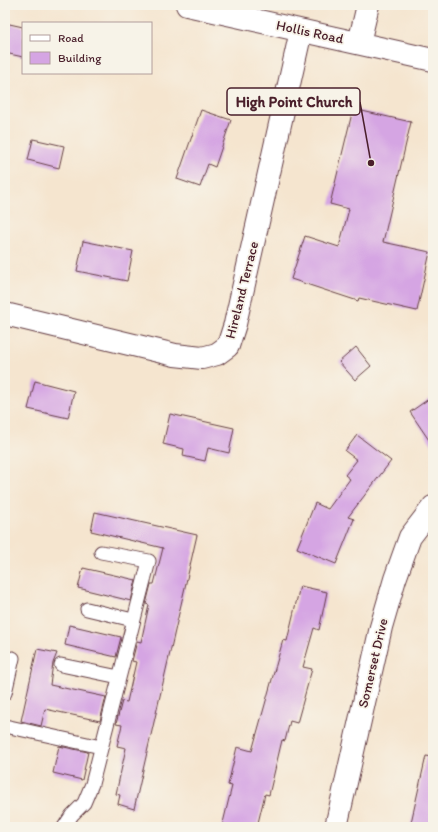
<svg xmlns="http://www.w3.org/2000/svg" width="438" height="832" font-family="Itim,sans-serif">
	<style>
		.building { fill: #d5a5e3 }
		.lines { fill: none; stroke-linecap: round; stroke-linejoin: round }
		.service-casing { stroke: #643d44; stroke-width: 15 }
		.minor-casing { stroke: #643d44; stroke-width: 24 }
		.service { stroke: #fff; stroke-width: 13 }
		.minor { stroke: #fff; stroke-width: 22 }
		.labels { text-anchor: middle; dominant-baseline: central; stroke-width: 3.5; stroke-linejoin: round; paint-order: stroke }
		.street-label { font-size: 14px; fill: #4a1f2b; stroke: #f7f3e8 }
		.leader { fill: none; stroke: #4a1f2b; stroke-width: 1.5 }
		.callout-dot { fill: #4a1f2b; stroke: #f7f3e8; stroke-width: 1.5 }
		.callout { fill: #f7f3e8; stroke: #4a1f2b; stroke-width: 1.5 }
		.callout-label { font-size: 15px; text-anchor: middle; font-weight: bold; fill: #4a1f2b }
	</style>
	<rect width="100%" height="100%" fill="#f7f3e8"/>
	<filter id="ink" filterUnits="userSpaceOnUse"><feTurbulence type="fractalNoise" baseFrequency=".025" numOctaves="2"/><feDisplacementMap in="SourceGraphic" scale="8" xChannelSelector="R" yChannelSelector="G"/><feConvolveMatrix kernelMatrix="1 2 1 2 8 2 1 2 1" color-interpolation-filters="sRGB"/></filter>
	<filter id="wash" filterUnits="userSpaceOnUse"><feTurbulence type="fractalNoise" baseFrequency=".012" numOctaves="4" result="noise"/><feDisplacementMap in="SourceGraphic" scale="16" xChannelSelector="R" yChannelSelector="G"/><feGaussianBlur stdDeviation="0.9" result="paint"/><feColorMatrix in="noise" values="0 0 0 0 0 0 0 0 0 0 0 0 0 0 0 0 0 1.4 0 .05"/><feComposite in="paint" operator="in"/></filter>
	<g filter="url(#wash)">
		<rect width="100%" height="100%" fill="#f5e5cf"/>
		<g id="blocks">
			<path class="building" d="M5,23L23,27V57L5,53Z
				M353,109L411,122L383,242L430,252L417,311L359,298L358,301L291,279L305,236L339,247L349,209L330,204Z
				M201,110L231,120L215,167L208,164L200,187L177,179Z
				M33,139L64,146L59,168L28,160Z
				M83,241L133,251L127,281L77,271Z
				M356,347L371,366L355,380L339,362Z
				M35,381L74,391L68,418L28,409Z
				M433,396V446L410,412Z
				M170,414L234,428L229,453L208,448L205,461L183,456L184,449L163,444Z
				M357,435L391,461L348,517L354,519L336,564L297,548L315,503L328,509L350,479L345,475L357,460L345,451Z
				M95,512L197,535L134,809L118,804L120,795L116,794L126,748L117,746L122,725L116,724L122,701L127,702L136,662L132,661L137,641L141,642L149,605L146,604L151,584H154L163,548L91,531Z
				M83,568L136,580L131,601L78,588Z
				M300,586L327,592L319,630L314,628L303,667L312,669L297,723L290,721L285,741L282,740L269,795L265,794L257,827H222L232,786L228,785L237,747L252,751L283,640L287,641Z
				M69,625L121,637L116,657L65,645Z
				M37,649L57,653L53,663L50,685L106,697L100,721L45,709L41,726L21,721Z
				M59,746L88,752L82,780L53,773Z
				M426,756L433,757V827H410Z"/>
		</g>
	</g>
	<g filter="url(#ink)">
		<use href="#blocks" fill-opacity="0" stroke="#643d44" stroke-width="1"/>
		<g class="lines">
			<g class="service-casing">
				<path id="service" d="M87,609L133,620
					M61,665L119,677
					M5,693L13,658
					M5,726L101,747
					M64,827L72,815L84,803L92,784L149,561L101,552"/>
			</g>
			<g class="minor-casing">
				<path id="minor" d="M187,5L433,60
					M359,43L368,5
					M5,314L175,355L202,358L217,354L228,346L235,324L301,31
					M336,827L381,627L395,579L410,537L433,507"/>
			</g>
			<use href="#service" class="service"/>
			<use href="#minor" class="minor"/>
		</g>
	</g>
	<g class="labels">
		<g class="street-label">
			<text transform="translate(310 32) rotate(12)">Hollis Road</text>
			<text transform="translate(242 290) rotate(-76)">Hireland Terrace</text>
			<text transform="translate(373 663) rotate(-77)">Somerset Drive</text>
		</g>
	</g>
	<path class="leader" d="M371 163L360 102"/>
	<circle class="callout-dot" cx="371" cy="163" r="4"/>
	<rect class="callout" x="227" y="88" width="133" height="27" rx="4"/>
	<g class="callout-label">
		<text x="294" y="107">High Point Church</text>
	</g>
	<rect width="438" height="832" fill="none" stroke="#f7f3e8" stroke-width="20"/>
	<rect x="22" y="22" width="130" height="52" fill="#f7f3e8" stroke="#b29e9c"/>
	<rect x="30" y="35" width="20" height="6" fill="#ffffff" stroke="#b29e9c"/>
	<text x="58" y="42" font-size="12" fill="#4a1f2b">Road</text>
	<rect x="30" y="52" width="20" height="12" fill="#d5a5e3" stroke="#b29e9c"/>
	<text x="58" y="62" font-size="12" fill="#4a1f2b">Building</text>
</svg>
